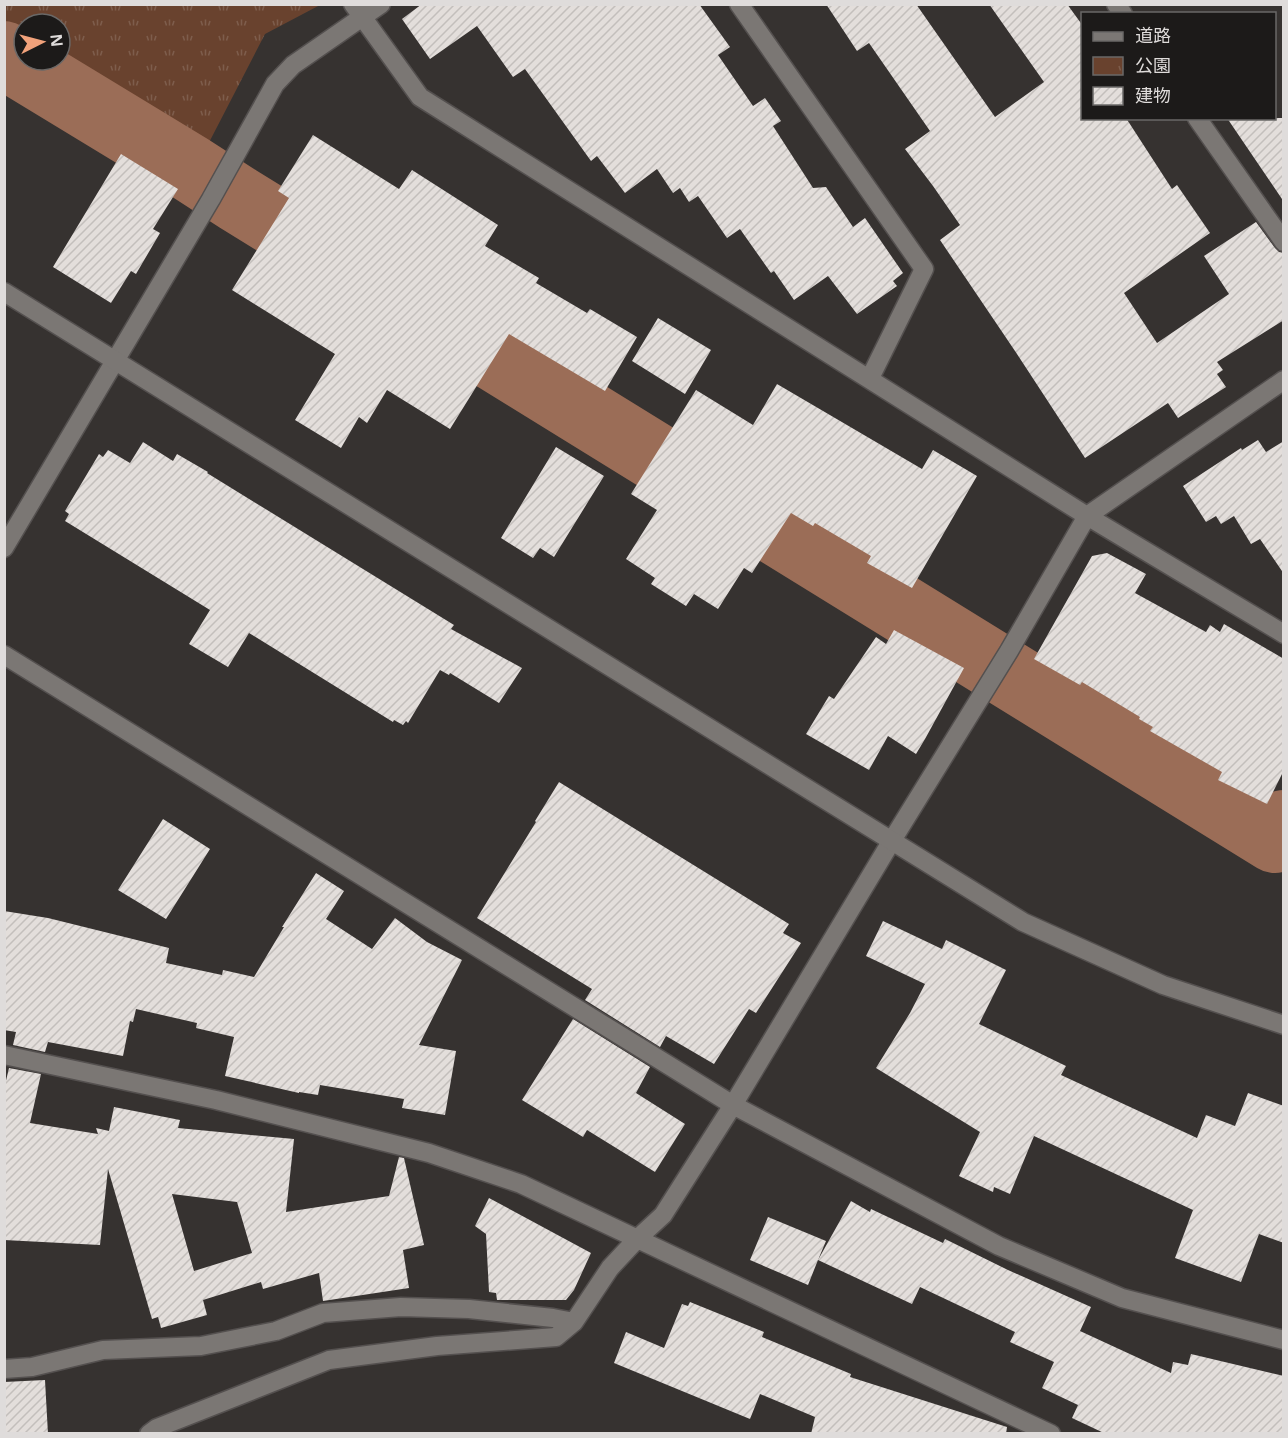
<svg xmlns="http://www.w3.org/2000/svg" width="1288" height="1438" font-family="'Noto Sans','Noto Sans JP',sans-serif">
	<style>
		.park { fill: url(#park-tufts) }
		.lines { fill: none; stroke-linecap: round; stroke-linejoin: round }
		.river { stroke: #9b6d57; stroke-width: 68 }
		.building { fill: url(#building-hatch); fill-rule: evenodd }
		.street-casing { stroke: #54504f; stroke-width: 21 }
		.secondary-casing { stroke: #54504f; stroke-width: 21 }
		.street { stroke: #7b7774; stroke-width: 18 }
		.secondary { stroke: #7b7774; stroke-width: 18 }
	</style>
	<defs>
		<pattern id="park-tufts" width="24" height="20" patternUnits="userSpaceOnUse" patternTransform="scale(1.5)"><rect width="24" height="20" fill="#69422e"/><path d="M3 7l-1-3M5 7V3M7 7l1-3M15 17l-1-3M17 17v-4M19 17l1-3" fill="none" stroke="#7e5d4c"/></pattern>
		<pattern id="building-hatch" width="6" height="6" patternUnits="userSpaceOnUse" patternTransform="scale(1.5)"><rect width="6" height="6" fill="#e3dedb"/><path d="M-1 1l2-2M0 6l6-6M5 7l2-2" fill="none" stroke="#c3bfbc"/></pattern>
	</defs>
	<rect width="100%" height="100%" fill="#363230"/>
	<path class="park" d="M4,5L5,4L320,5L265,34L202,156L46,60H60V24H24V46L5,35Z"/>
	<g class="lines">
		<path class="river" d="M4,55L190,168L238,199L1275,839L1284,824"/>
	</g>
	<path class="building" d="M422,4H699L730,47L718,55L753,106L765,98L781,121L773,126L813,188L826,187L853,227L865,218L903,273L893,281L897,286L857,314L828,276L794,300L774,271L771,273L740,229L727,238L698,196L689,202L680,188L673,193L657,169L625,193L597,156L591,161L525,69L513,77L477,26L430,59L402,19Z
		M826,4H916L995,117L1044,82L989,4H1067L1083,26V118H1126L1172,189L1177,185L1210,233L1124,293L1157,343L1229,294L1204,256L1256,222L1275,248L1279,252L1284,253V320L1217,362L1223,370L1217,374L1226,387L1178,418L1168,403L1085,458L1015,351L940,240L960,225L933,186L905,149L930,131L869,43L857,51Z
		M1227,118H1284V202Z
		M313,135L399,189L412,170L498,225L485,246L539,278L536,283L587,313L590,309L637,337L605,391L509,334L450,429L387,390L367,423L359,417L341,448L295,420L335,354L232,290L289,198L278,191Z
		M121,154L178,189L153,229L160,233L136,274L131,271L111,303L53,267Z
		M658,318L711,350L685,394L632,361Z
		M777,384L922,469L933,450L977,476L912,588L867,563L871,556L815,523L813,526L791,513L752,573L744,568L718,609L694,594L686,606L651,584L655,578L626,559L657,510L631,494L696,390L753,425Z
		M1258,440L1266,452L1284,441V574L1260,539L1251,544L1234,516L1221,524L1216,516L1206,522L1183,486L1241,448L1242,450Z
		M143,442L173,461L177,454L208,472L207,473L454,625L451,629L522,668L499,703L450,673L449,675L440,670L408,723L406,721L403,725L394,720L393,722L249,633L228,667L189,644L210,610L65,521L69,514L65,511L99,454L103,457L108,450L130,463Z
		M556,447L604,476L554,557L540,548L533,558L501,538Z
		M1107,553L1146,574L1135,593L1206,632L1210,625L1220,632L1224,624L1284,659V770L1267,804L1218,780L1222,772L1150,731L1153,727L1139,719L1140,717L1082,682L1080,685L1034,659L1092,556Z
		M894,630L964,668L925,739L916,754L888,736L869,770L806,734L829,696L834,699L876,637L886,644Z
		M559,782L789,924L783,933L801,943L756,1013L749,1009L714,1064L666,1036L660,1047L585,1000L592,989L477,918L536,822L535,821Z
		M163,819L210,849L166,919L118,890Z
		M316,873L344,891L326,919L372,949L395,918L427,942L462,960L419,1045L456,1051L445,1115L402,1108L404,1099L320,1085L318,1095L299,1092V1093L225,1076L234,1037L196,1028L197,1023L136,1009L133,1022L130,1021L123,1056L48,1042L45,1052L13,1045L16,1032L4,1030V911L48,918L169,948L166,963L222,975L223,970L254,977L284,927H282Z
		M883,921L942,949L946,940L1006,970L979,1024L1066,1066L1061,1075L1197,1138L1206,1115L1235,1126L1248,1093L1284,1106V1243L1259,1234L1241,1282L1175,1258L1193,1210L1034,1136L1010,1194L994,1187L993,1192L959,1176L980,1132L876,1068L910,1013L925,984L866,956Z
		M573,1019L650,1067L636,1093L685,1124L655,1172L587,1130L583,1137L522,1100Z
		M9,1068L41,1074L30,1123L98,1134L96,1128L109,1131L114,1107L180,1120L178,1128L294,1139L286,1212L389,1196L399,1157L404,1158L424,1245L403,1250L409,1288L323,1301L319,1273L263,1289L261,1282L203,1300L207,1315L161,1328L158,1317L152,1319L108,1169L100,1245L4,1240V1089ZM172,1194L237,1202L252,1253L194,1271Z
		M489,1198L591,1253L574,1290L566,1300H497L496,1293L489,1292L486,1234L475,1226Z
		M851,1201L870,1212L871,1209L943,1243L945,1239L1008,1270L1091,1307L1080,1331L1171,1373L1173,1362L1188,1365L1191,1354L1284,1376V1434H1106L1072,1418L1078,1405L1042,1388L1054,1362L1010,1342L1015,1332L920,1287L912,1304L818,1260L808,1285L750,1260L768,1217L826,1241L818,1260Z
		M690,1302L764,1332L762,1337L851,1374L850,1377L1007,1427L1006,1434H811L815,1417L760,1394L750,1419L614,1363L626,1332L664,1348L682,1304L688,1306Z
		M45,1380L48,1434H4V1382Z"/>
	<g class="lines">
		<g class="street-casing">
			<path id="street" d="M353,4L420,97L1087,516L1284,634
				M739,4L924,269L870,378
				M1116,4L1123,14
				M1197,118L1284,242
				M4,548L211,199L275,84L293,65L381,4
				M4,655L733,1105L999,1246L1122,1298L1284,1340
				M4,1055L216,1100L429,1153L521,1184L1051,1434
				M4,1369L32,1367L103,1350L201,1346L276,1331L323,1313L401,1307L469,1309L553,1318L574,1322L610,1268L637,1239L663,1215L733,1105L891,842L1009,651L1087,516L1284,380
				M149,1434L157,1428L329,1360L437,1346L556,1337L574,1322"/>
		</g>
		<g class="secondary-casing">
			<path id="secondary" d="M4,292L1023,922L1163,985L1284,1025"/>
		</g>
		<use href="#street" class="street"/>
		<use href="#secondary" class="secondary"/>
	</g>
	<rect width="1288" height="1438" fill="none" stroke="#dfdcdb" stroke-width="12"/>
	<rect x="1081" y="12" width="195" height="108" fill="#1c1a19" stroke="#6a6867" stroke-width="1.5"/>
	<rect x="1093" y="32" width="30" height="9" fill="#7b7774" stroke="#6a6867" stroke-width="1.5"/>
	<text x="1135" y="42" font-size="18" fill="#dfdcdb">道路</text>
	<rect x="1093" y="57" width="30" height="18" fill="url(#park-tufts)" stroke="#6a6867" stroke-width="1.5"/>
	<text x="1135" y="72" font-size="18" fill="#dfdcdb">公園</text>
	<rect x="1093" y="87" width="30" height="18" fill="url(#building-hatch)" stroke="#6a6867" stroke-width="1.5"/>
	<text x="1135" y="102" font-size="18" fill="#dfdcdb">建物</text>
	<g transform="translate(42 42) rotate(84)"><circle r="28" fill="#1c1a19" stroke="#6a6867" stroke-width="1.5"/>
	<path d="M0-4.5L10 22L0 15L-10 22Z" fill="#f1a27b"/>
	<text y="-9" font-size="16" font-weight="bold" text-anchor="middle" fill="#dfdcdb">N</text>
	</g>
</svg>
